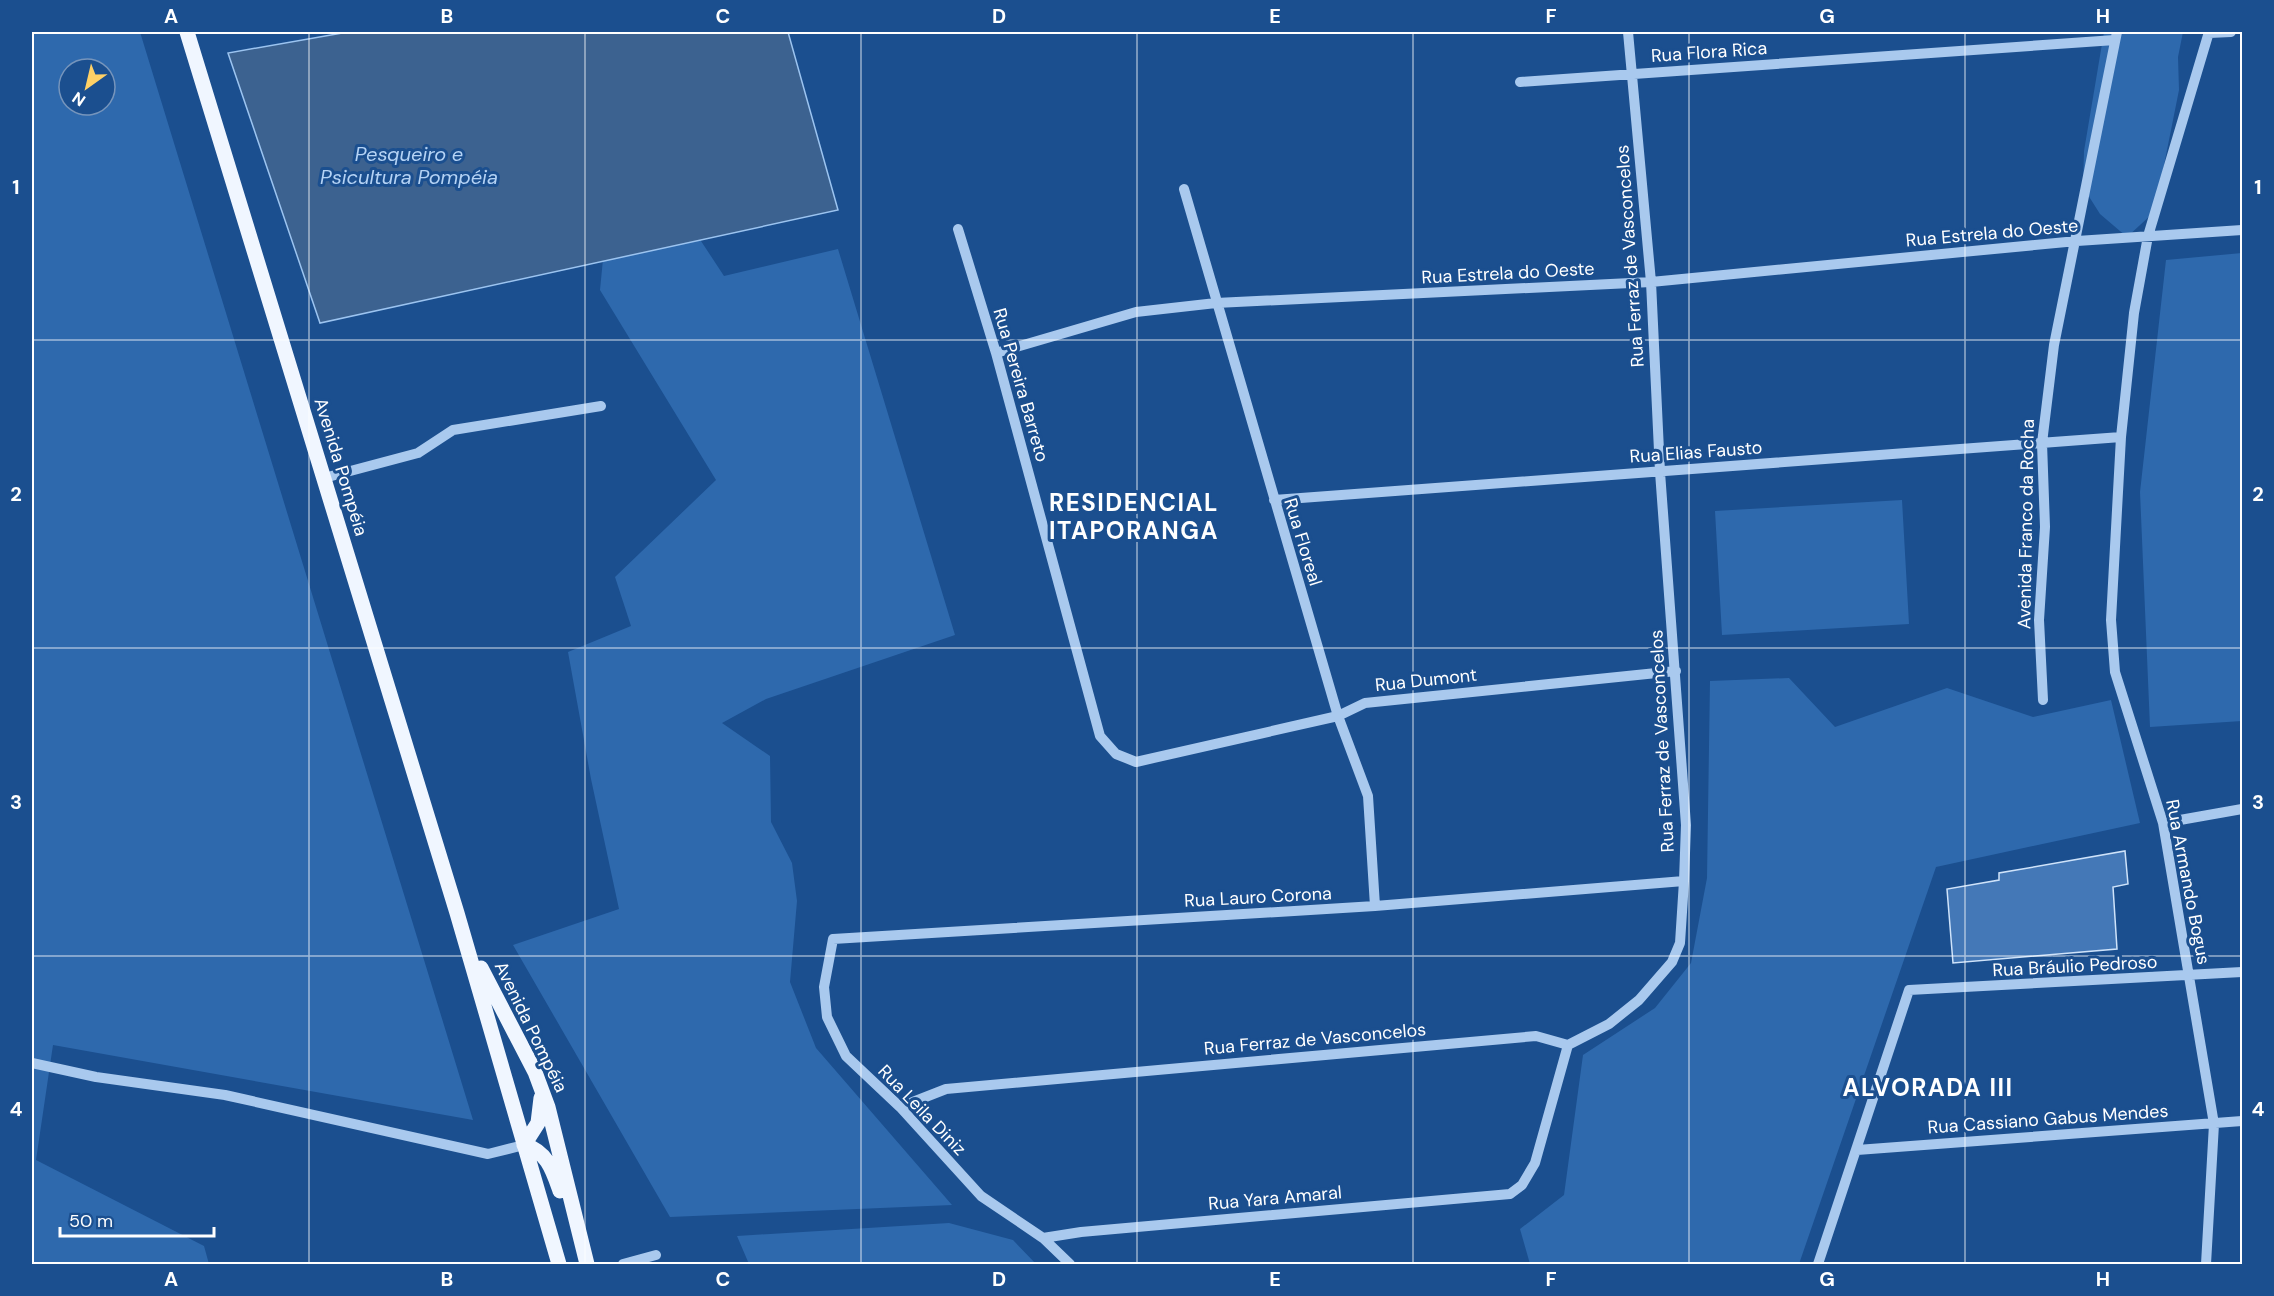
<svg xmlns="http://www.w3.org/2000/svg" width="2274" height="1296" font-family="'DM Sans',sans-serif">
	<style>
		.green { fill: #2e69ad; fill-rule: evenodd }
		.water { fill: #3c6290; stroke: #9cc4f0; stroke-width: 1.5 }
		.building { fill: #4478b7; stroke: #cfe3fa; stroke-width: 1.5 }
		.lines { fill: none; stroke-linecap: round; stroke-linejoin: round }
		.minor { stroke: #a9c9ee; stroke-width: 10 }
		.major { stroke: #f0f6ff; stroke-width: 15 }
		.grid { fill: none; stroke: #fff; stroke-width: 1.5; stroke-opacity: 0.55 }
		.labels { text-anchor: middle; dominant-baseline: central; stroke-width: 6; stroke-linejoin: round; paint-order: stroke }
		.street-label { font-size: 18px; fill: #fff; stroke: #1b4f8f }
		.water-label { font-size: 20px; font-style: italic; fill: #b5d3f5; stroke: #1b4f8f }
		.district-label { font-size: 24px; font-weight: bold; letter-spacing: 1.5px; fill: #fff; stroke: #1b4f8f }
		.neatline { fill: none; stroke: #fff; stroke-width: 2 }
		.grid-label { font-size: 20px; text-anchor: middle; font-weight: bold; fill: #fff }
	</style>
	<rect width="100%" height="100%" fill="#1b4f8f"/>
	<path class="green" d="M32,32H140L473,1120L53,1045L36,1160L204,1246L209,1264H32ZM69,69H105V105H69Z
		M2104,32H2183L2178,57L2179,90L2160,185L2152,214L2127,237L2100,214L2083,187L2084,151Z
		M653,168L724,276L838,249L955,635L766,699L722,723L770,756L771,822L792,863L797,901L790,982L816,1048L952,1205L670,1217L513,945L619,909L591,779L568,652L631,626L615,577L716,480L600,290L609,198Z
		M2242,253V721L2150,727L2140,492L2166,260Z
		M1902,500L1909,624L1722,635L1715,511Z
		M1789,678L1835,727L1947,688L2033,717L2111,700L2140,823L1936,867L1799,1264H1530L1520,1229L1564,1195L1583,1055L1655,1008L1691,963L1707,878L1710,681Z
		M949,1223L1013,1240L1036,1264H749L737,1236Z"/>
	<path class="water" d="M348,32H788L838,210L320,323L228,53Z"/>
	<path class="building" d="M2125,851L2128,884L2113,887L2117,949L1953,963L1947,889L1999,880V873Z"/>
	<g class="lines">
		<path class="minor" d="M2209,33L2231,32
			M1520,82L2115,40
			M1184,189L1338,716L1368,796L1375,906
			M958,229L996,353L1100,736L1116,754L1136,762L1338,716L1365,703L1676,671
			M996,353L1136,312L1216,303L1651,282L2077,241L2242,230
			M324,478L418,453L453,430L601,406
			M1274,500L2121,437
			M2043,700L2039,620L2045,527L2042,443L2054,345L2117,32
			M2163,823L2242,809
			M32,1063L96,1077L225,1095L488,1154L524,1145
			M900,1107L946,1089L1536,1036L1568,1045L1609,1024L1639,1000L1672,962L1680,943L1684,881L1686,825L1660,472L1651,282L1628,32
			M1857,1150L2242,1121
			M1043,1238L1081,1232L1510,1194L1522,1185L1535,1163L1568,1045
			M623,1264L656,1255
			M1070,1264L1043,1238L981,1196L900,1107L846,1056L827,1017L824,987L833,939L1375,906L1684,881
			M1818,1264L1909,990L2242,972
			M2206,1264L2214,1124L2163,823L2115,672L2111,620L2121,437L2134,313L2148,236L2209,32"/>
		<path class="major" d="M187,32L457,913L559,1264
			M481,968L535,1072L548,1107L587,1264
			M541,1098L538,1123L524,1145C547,1151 553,1171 560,1191"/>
	</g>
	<path class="grid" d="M309,32V1264M585,32V1264M861,32V1264M1137,32V1264M1413,32V1264M1689,32V1264M1965,32V1264M32,340H2242M32,648H2242M32,956H2242"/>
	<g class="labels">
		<g class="street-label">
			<text transform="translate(1709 52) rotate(-4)">Rua Flora Rica</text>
			<text transform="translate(1992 233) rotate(-5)">Rua Estrela do Oeste</text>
			<text transform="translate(1630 256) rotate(-94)">Rua Ferraz de Vasconcelos</text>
			<text transform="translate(1508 273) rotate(-3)">Rua Estrela do Oeste</text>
			<text transform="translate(1021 385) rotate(74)">Rua Pereira Barreto</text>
			<text transform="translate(1696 452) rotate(-4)">Rua Elias Fausto</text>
			<text transform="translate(341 467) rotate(73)">Avenida Pompéia</text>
			<text transform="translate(2026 524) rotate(-89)">Avenida Franco da Rocha</text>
			<text transform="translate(1303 542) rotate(73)">Rua Floreal</text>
			<text transform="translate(1426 680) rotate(-6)">Rua Dumont</text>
			<text transform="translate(1662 741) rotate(-93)">Rua Ferraz de Vasconcelos</text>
			<text transform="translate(2188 882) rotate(79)">Rua Armando Bogus</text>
			<text transform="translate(1258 897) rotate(-3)">Rua Lauro Corona</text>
			<text transform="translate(2075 966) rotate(-3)">Rua Bráulio Pedroso</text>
			<text transform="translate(531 1027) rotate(64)">Avenida Pompéia</text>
			<text transform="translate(1315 1039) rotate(-5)">Rua Ferraz de Vasconcelos</text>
			<text transform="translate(922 1110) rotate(46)">Rua Leila Diniz</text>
			<text transform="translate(2048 1119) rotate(-4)">Rua Cassiano Gabus Mendes</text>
			<text transform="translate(1275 1198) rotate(-5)">Rua Yara Amaral</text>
		</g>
		<g class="water-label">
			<text x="409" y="154">Pesqueiro e<tspan x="409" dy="23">Psicultura Pompéia</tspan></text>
		</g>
		<g class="district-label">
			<text x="1134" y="502">RESIDENCIAL<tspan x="1134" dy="28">ITAPORANGA</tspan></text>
			<text x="1928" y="1087">ALVORADA III</text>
		</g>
	</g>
	<rect width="2274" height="1296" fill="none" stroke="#1b4f8f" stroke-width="66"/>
	<g transform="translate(87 87) rotate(214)"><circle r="28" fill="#1b4f8f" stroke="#7695bc" stroke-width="1.5"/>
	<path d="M0-4.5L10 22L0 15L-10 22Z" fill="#ffd166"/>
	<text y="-9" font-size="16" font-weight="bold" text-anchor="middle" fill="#ffffff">N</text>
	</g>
	<path d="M60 1227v9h154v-9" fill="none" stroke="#ffffff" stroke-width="3"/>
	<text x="69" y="1227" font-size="18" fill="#ffffff" stroke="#1b4f8f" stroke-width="4.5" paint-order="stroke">50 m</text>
	<rect x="33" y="33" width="2208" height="1230" class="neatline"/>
	<g class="grid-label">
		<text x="171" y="23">A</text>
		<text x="447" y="23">B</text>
		<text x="723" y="23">C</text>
		<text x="999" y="23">D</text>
		<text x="1275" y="23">E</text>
		<text x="1551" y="23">F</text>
		<text x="1827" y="23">G</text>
		<text x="2103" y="23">H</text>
		<text x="16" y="194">1</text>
		<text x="2258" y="194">1</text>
		<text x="16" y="501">2</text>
		<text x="2258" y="501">2</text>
		<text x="16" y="809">3</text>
		<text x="2258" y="809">3</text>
		<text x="16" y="1116">4</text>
		<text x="2258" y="1116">4</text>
		<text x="171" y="1286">A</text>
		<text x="447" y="1286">B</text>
		<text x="723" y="1286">C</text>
		<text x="999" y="1286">D</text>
		<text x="1275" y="1286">E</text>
		<text x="1551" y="1286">F</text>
		<text x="1827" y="1286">G</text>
		<text x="2103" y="1286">H</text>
	</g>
</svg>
